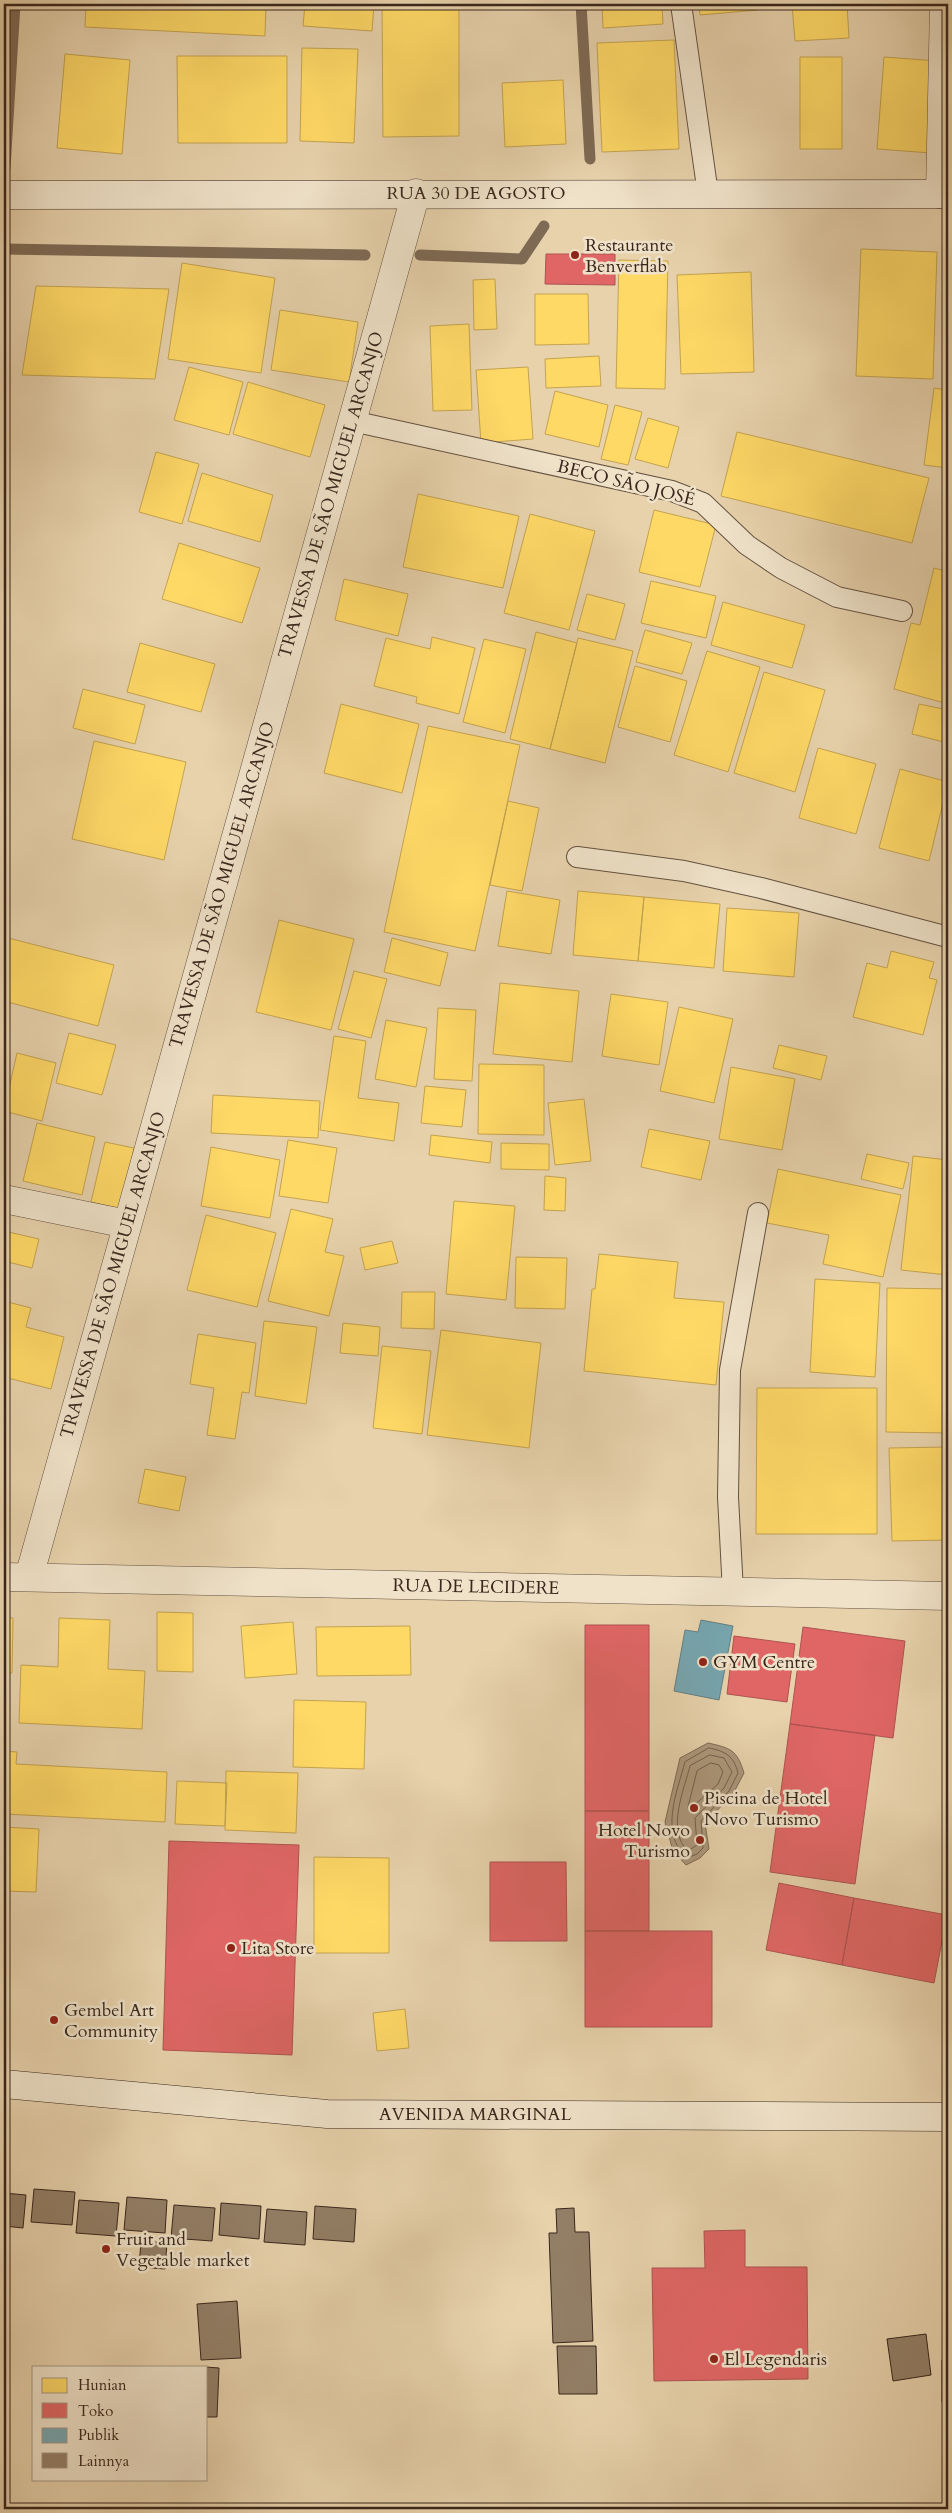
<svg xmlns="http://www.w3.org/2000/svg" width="952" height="2513" font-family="Cardo,serif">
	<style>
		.water { fill: #ac987b; stroke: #7e6a55 }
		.homes { fill: #ffd966; stroke: #c4a350 }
		.shops { fill: #e06666; stroke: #ae5350 }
		.public { fill: #76a5af; stroke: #647f83 }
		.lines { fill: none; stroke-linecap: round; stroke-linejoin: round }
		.shore { stroke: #725f4c; stroke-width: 1 }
		.stream { stroke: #7e6a55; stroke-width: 11 }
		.building { fill: #937f67; stroke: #39261c }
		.lane-casing { stroke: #645140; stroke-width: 22 }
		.street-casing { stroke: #645140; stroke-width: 29 }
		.secondary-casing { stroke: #39261c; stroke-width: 29 }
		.lane { stroke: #efe2c9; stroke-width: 20 }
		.street { stroke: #efe2c9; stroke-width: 28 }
		.secondary { stroke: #efe2c9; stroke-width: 28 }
		.poi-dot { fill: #8f2418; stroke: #efe2c9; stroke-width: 2 }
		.labels { text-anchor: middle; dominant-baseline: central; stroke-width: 5; stroke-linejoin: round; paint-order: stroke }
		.street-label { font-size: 18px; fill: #39261c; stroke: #efe2c9 }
		.poi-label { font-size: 18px; fill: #39261c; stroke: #efe2c9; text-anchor: start }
	</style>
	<rect width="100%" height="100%" fill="#e7d2ac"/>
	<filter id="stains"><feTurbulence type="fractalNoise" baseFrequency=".004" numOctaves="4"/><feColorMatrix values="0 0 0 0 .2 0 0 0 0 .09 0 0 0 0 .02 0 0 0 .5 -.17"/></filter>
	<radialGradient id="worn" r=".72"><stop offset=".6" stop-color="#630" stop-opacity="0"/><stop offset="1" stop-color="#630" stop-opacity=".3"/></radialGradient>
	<path class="water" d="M708,1743C731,1748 737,1750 744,1773L733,1794L705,1823L709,1849L700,1858L686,1865L673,1851L665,1822L680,1758Z"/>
	<path class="homes" d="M86,4H266L265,36L85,27Z
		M305,4H374L372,31L303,26Z
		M382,4H459V136L383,137Z
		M602,4H662L663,24L603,28Z
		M699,4H758V10L700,15Z
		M792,4H847L849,38L795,41Z
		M674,40L679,149L602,152L597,43Z
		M302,48L358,49L354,143L300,141Z
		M65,54L130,60L122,154L57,148Z
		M177,56H287V143H178Z
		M800,57H842V149H800Z
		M884,57L938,61L931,153L877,149Z
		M563,80L566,144L505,147L502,83Z
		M861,249L937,252L933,379L856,376Z
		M619,260L668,261L665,389L616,388Z
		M182,263L275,278L261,373L168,359Z
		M751,272L754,372L681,374L677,275Z
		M495,279L497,329L474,330L473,280Z
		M36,286L169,289L155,379L22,375Z
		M535,294H588L589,344L535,345Z
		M280,310L358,322L349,382L271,370Z
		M469,324L472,410L433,411L430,326Z
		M599,356L601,386L546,388L545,359Z
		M189,367L243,382L229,435L174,420Z
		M528,367L533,439L481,443L476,370Z
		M248,382L325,405L310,457L233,434Z
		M934,388L948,390V468L924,465Z
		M555,391L608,405L599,447L545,434Z
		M615,405L642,412L628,465L601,459Z
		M648,418L679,427L668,468L635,459Z
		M737,432L929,478L912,543L721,496Z
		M156,452L199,464L182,524L139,512Z
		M202,473L273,495L260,542L188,521Z
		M418,494L519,516L503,588L403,567Z
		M654,510L716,525L700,587L639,572Z
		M530,514L595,531L569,630L504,613Z
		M179,543L260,568L242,623L162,599Z
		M934,568L948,572V704L894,689L911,623L920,625Z
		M344,579L408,594L398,636L335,620Z
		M651,581L716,596L706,638L641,623Z
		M587,594L625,604L615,640L577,630Z
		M723,602L805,625L792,668L711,645Z
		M645,630L692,643L682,674L636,662Z
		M536,632L577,643L550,749L510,739Z
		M432,637L475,648L459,714L416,703L417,697L374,686L386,638L430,649Z
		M578,638L633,651L605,763L550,749Z
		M484,639L526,649L505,733L463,722Z
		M140,643L215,664L201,712L127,692Z
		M707,651L760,667L728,772L674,755Z
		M635,666L687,681L670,742L618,727Z
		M764,672L825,690L795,792L734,773Z
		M83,689L145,705L135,744L73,728Z
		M341,704L419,724L402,793L324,773Z
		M919,704L948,710V743L912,734Z
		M428,726L520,745L475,951L384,932Z
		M94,741L186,762L164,860L72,839Z
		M818,748L876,764L856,834L799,818Z
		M900,769L948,782L929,861L879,848Z
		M508,801L539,808L522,891L490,885Z
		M507,891L560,900L551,954L498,946Z
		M578,891L644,897L638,961L573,955Z
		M644,897L720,904L714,968L638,961Z
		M727,908L799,913L794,977L723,971Z
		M279,920L354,939L331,1030L256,1012Z
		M8,938L114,965L98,1026L4,1001V954Z
		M392,938L448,953L440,986L384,972Z
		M891,951L934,962L929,978L937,980L923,1035L853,1017L867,963L887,968Z
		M354,971L387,979L371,1038L338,1029Z
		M500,983L579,991L572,1062L493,1054Z
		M611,994L668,1002L659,1065L602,1056Z
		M679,1007L733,1019L714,1103L660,1091Z
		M438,1008L476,1010L472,1081L434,1079Z
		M386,1020L427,1028L416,1087L375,1079Z
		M69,1033L116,1045L102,1095L56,1083Z
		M334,1036L366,1041L358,1098L399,1103L394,1141L320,1130Z
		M779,1045L827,1056L821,1080L773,1068Z
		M17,1053L56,1063L42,1121L4,1111Z
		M479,1064L544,1065V1135L478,1134Z
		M731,1067L795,1079L782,1150L719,1139Z
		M425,1086L466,1090L462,1127L421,1123Z
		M213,1095L320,1101L318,1138L211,1133Z
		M584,1099L591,1161L555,1165L548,1103Z
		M37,1123L95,1137L82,1195L23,1181Z
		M649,1129L710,1141L701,1180L641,1167Z
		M431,1135L492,1142L490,1163L429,1155Z
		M288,1140L337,1148L328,1203L279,1196Z
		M105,1142L134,1148L121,1209L91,1202Z
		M501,1143L549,1144V1170L501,1169Z
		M211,1147L280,1160L270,1218L201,1206Z
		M867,1154L909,1163L903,1189L861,1179Z
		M913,1156L948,1160V1275L901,1270Z
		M778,1169L901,1195L883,1277L823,1264L829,1235L767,1223Z
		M545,1176L566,1178L565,1211L544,1210Z
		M454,1201L515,1206L506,1300L446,1294Z
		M291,1209L333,1219L325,1252L344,1256L329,1316L268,1301Z
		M206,1215L276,1233L257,1307L187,1290Z
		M4,1231L39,1239L32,1268L4,1261Z
		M392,1241L398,1263L365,1270L360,1248Z
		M599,1254L678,1262L674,1298L724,1302L716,1385L584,1371L592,1289H595Z
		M516,1257L567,1258L565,1309L515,1308Z
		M815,1279L880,1283L875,1377L810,1372Z
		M887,1288L948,1289V1433L886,1432Z
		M402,1292H435L434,1329L401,1328Z
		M4,1301L31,1308L26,1327L64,1337L51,1389L4,1377Z
		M264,1321L317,1327L306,1404L255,1396Z
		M343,1323L380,1327L378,1356L340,1353Z
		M441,1330L541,1343L529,1448L427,1435Z
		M198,1334L256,1343L249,1393L242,1392L235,1439L207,1435L214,1388L190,1384Z
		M382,1346L431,1351L422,1434L373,1428Z
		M757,1388H877V1534H756Z
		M948,1447V1540L892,1541L889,1448Z
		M145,1469L186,1477L179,1511L138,1503Z
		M157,1612L193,1613V1672L157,1671Z
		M4,1618H13L12,1673H4Z
		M59,1618L110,1620L108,1669L145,1671L142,1729L19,1723L21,1665L58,1667Z
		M293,1622L297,1674L245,1678L241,1626Z
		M410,1626L411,1675L317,1676L316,1627Z
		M294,1700L366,1702L364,1769L293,1767Z
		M4,1751L17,1752L16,1764L167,1772L165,1822L4,1814Z
		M226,1771L298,1773L296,1833L225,1830Z
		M177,1781L227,1783L225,1826L175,1824Z
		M4,1827L39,1829L36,1892L4,1891Z
		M314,1857L389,1858V1953H314Z
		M405,2009L409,2048L377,2051L373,2013Z"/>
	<path class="shops" d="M546,254H615V285L545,284Z
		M585,1625H649V1811H585Z
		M803,1627L905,1641L893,1738L790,1724Z
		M734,1636L795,1644L787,1702L727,1694Z
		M790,1724L875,1735L855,1884L770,1872Z
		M585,1811H649V1931H585Z
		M169,1841L299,1845L292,2055L163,2050Z
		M490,1862H566L567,1941H490Z
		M779,1883L854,1898L842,1965L766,1950Z
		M854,1898L947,1915L934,1983L842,1965Z
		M585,1931H712V2027H585Z
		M745,2230V2267H807L808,2379L654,2381L652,2268H705L704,2231Z"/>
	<path class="public" d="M701,1620L733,1626L719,1700L674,1691L685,1630L698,1632Z"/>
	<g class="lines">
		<path class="shore" d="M709,1748C725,1751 734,1756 738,1773L729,1791L701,1821L703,1848L697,1854L687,1858C659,1834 677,1792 685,1762Z
			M710,1755L724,1758L732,1772L724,1788L695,1818L697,1845L688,1851C666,1831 684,1790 690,1766Z
			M711,1763L719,1765L723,1772L718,1784L689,1810L688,1807L697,1771Z"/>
		<path class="stream" d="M581,4L590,159
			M5,168L15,4
			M4,249L365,255
			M420,255L522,259L544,226"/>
	</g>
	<path class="building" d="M34,2189L75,2192L72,2225L31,2222Z
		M4,2193L26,2195L23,2228L4,2226Z
		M127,2197L167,2200L165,2233L124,2230Z
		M79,2200L119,2203L116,2236L76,2233Z
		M221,2203L261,2206L259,2239L219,2235Z
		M174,2205L215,2208L212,2241L171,2238Z
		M315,2206L356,2209L354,2242L313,2239Z
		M574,2208L575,2232H589L593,2341L553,2343L549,2233H557L556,2209Z
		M267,2209L307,2212L305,2245L264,2242Z
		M141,2241L167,2243L165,2269L139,2267Z
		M237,2301L241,2358L201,2360L197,2304Z
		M926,2334L931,2375L893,2381L887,2339Z
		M557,2346H596L597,2394H559Z
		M942,2360H948V2402H942Z
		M206,2367L219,2368L217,2417H206Z"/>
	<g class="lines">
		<g class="lane-casing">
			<path id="lane" d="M681,4L708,194
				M352,421L672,491L703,503L747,545L781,568L837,597L902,611
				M577,857L684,871L761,888L948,937
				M733,1592L728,1497L730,1370L758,1213"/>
		</g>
		<g class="street-casing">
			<path id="street" d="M940,194L944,4
				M4,1199L127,1224
				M4,1577L948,1596
				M29,1577L416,193"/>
		</g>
		<g class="secondary-casing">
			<path id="secondary" d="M4,195L948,194
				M4,2084L327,2114L948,2117"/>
		</g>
		<use href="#lane" class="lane"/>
		<use href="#street" class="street"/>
		<use href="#secondary" class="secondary"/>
	</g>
	<g class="poi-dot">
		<circle cx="575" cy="255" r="5"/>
		<circle cx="703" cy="1662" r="5"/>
		<circle cx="694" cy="1808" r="5"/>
		<circle cx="700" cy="1840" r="5"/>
		<circle cx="231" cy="1948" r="5"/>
		<circle cx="54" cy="2020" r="5"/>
		<circle cx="106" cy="2249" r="5"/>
		<circle cx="714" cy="2359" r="5"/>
	</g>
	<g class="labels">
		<g class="street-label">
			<text x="476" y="193">RUA 30 DE AGOSTO</text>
			<text transform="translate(626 483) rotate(14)">BECO SÃO JOSÉ</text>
			<text transform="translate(331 495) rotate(-74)">TRAVESSA DE SÃO MIGUEL ARCANJO</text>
			<text transform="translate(222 885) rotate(-74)">TRAVESSA DE SÃO MIGUEL ARCANJO</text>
			<text transform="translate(113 1275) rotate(-74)">TRAVESSA DE SÃO MIGUEL ARCANJO</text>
			<text transform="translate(476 1587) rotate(1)">RUA DE LECIDERE</text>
			<text x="475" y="2114">AVENIDA MARGINAL</text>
		</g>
		<g class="poi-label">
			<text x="585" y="245">Restaurante<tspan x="585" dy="21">Benverflab</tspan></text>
			<text x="713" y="1662">GYM Centre</text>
			<text x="704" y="1798">Piscina de Hotel<tspan x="704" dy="21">Novo Turismo</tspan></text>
			<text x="690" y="1830" text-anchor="end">Hotel Novo<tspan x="690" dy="21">Turismo</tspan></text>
			<text x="241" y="1948">Lita Store</text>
			<text x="64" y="2010">Gembel Art<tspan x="64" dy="21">Community</tspan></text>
			<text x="116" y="2239">Fruit and<tspan x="116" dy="21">Vegetable market</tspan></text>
			<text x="724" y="2359">El Legendaris</text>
		</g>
	</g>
	<rect width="952" height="2513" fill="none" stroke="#e7d2ac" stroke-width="20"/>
	<rect x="5" y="5" width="942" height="2503" fill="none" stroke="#39261c" stroke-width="2.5"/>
	<rect x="10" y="10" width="932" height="2493" fill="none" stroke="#39261c"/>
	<rect x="32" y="2366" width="175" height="115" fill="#efe2c9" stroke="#a69784"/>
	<rect x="42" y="2378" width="25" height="15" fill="#ffd966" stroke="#a69784"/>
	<text x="78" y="2390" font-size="15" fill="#39261c">Hunian</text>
	<rect x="42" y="2403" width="25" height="15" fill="#e06666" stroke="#a69784"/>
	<text x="78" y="2416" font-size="15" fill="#39261c">Toko</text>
	<rect x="42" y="2428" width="25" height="15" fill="#76a5af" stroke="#a69784"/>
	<text x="78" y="2440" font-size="15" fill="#39261c">Publik</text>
	<rect x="42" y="2453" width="25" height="15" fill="#937f67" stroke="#a69784"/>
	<text x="78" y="2466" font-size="15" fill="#39261c">Lainnya</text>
	<rect width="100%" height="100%" filter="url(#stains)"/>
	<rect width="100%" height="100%" fill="url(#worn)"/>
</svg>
